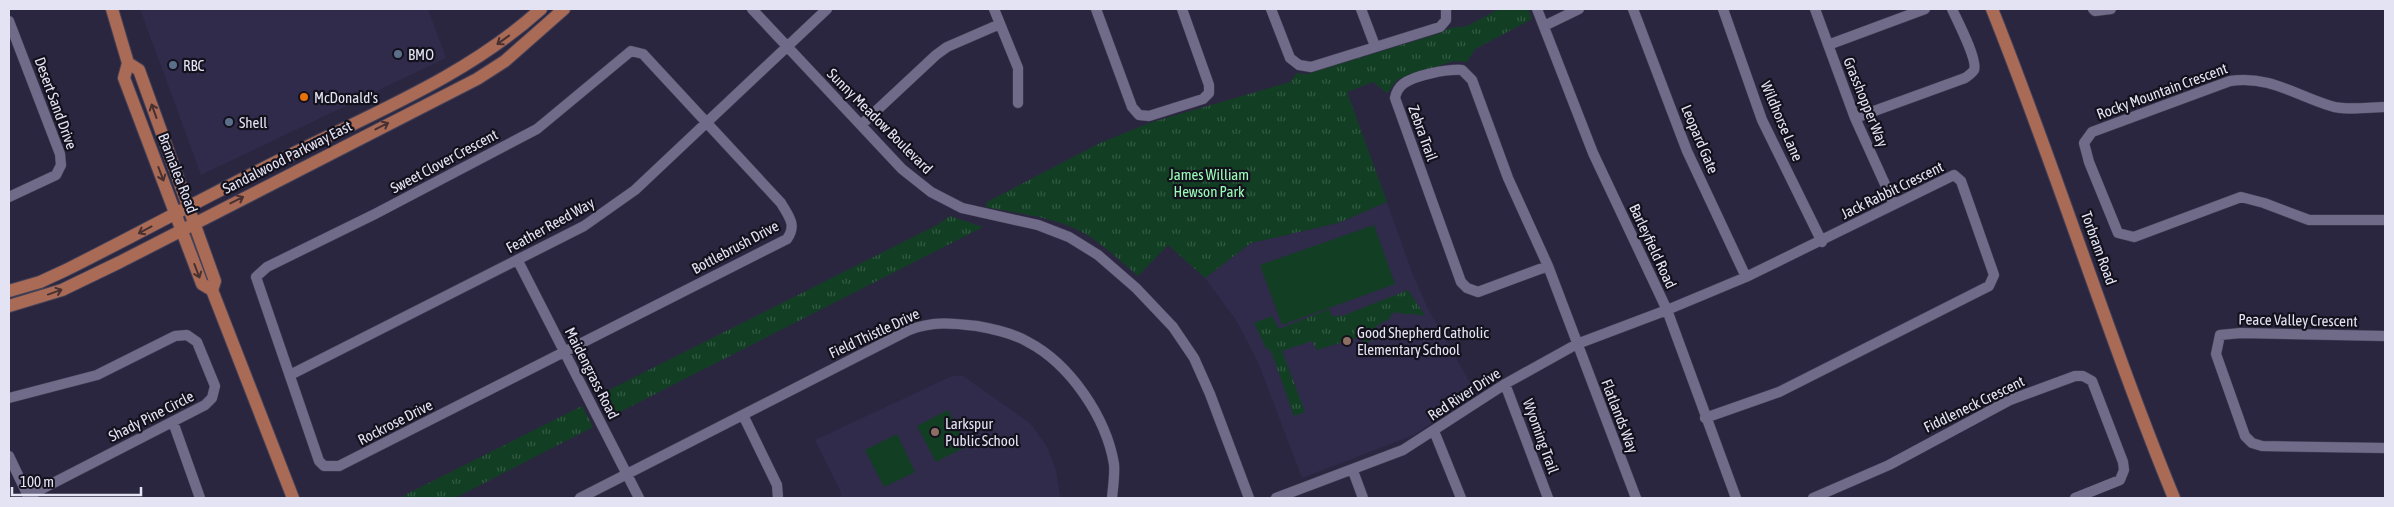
<svg xmlns="http://www.w3.org/2000/svg" width="2394" height="507" font-family="'Asap Condensed',sans-serif">
	<style>
		.built { fill: #302a4b }
		.park { fill: url(#park-tufts) }
		.pitch { fill: #123f23 }
		.lines { fill: none; stroke-linecap: round; stroke-linejoin: round }
		.minor-casing { stroke: #454157; stroke-width: 11 }
		.major-casing { stroke: #454157; stroke-width: 14 }
		.minor { stroke: #6f6b89; stroke-width: 10 }
		.major { stroke: #a96a56; stroke-width: 12 }
		.oneway { stroke: #483030 }
		.service-dot { fill: #5c6f8a; stroke: #13111c; stroke-width: 2 }
		.food-dot { fill: #e8710a; stroke: #13111c; stroke-width: 2 }
		.education-dot { fill: #8d6e63; stroke: #13111c; stroke-width: 2 }
		.labels { text-anchor: middle; dominant-baseline: central; stroke-width: 4.5; stroke-linejoin: round; paint-order: stroke }
		.poi-label { font-size: 15px; fill: #e4e3f4; stroke: #13111c; text-anchor: start }
		.street-label { font-size: 15px; fill: #e4e3f4; stroke: #13111c }
		.park-label { font-size: 15px; fill: #99fdb7; stroke: #13111c }
	</style>
	<defs>
		<pattern id="park-tufts" width="24" height="20" patternUnits="userSpaceOnUse" patternTransform="scale(1.25)"><rect width="24" height="20" fill="#123f23"/><path d="M3 7l-1-3M5 7V3M7 7l1-3M15 17l-1-3M17 17v-4M19 17l1-3" fill="none" stroke="#345b44"/></pattern>
	</defs>
	<rect width="100%" height="100%" fill="#2a2640"/>
	<path class="built" d="M140,9H428L446,58L201,175Z
		M1387,202L1412,272L1428,309L1476,393L1414,435L1302,478L1258,362L1236,320L1205,278L1251,243L1338,223Z
		M952,376H963L1030,423L1046,445L1056,470L1060,498H841L840,490L815,440Z"/>
	<path class="park" d="M1499,9H1528L1532,19L1475,49L1467,62L1454,61L1398,79L1387,93L1373,82L1347,92L1387,202L1338,223L1251,243L1205,278L1168,245L1138,276C1118,259 1099,240 1076,229C1048,216 1016,213 986,207L987,202L1100,143L1149,123L1290,82L1297,73L1307,74L1441,33L1449,28L1467,26Z
		M950,216L983,227L608,418L597,396L937,225Z
		M1408,290L1424,314L1422,316C1413,312 1406,316 1396,312L1390,315L1391,318C1378,324 1372,327 1371,341L1364,344L1362,336L1317,350L1312,341L1282,351L1305,412L1294,416L1271,351L1266,348L1254,323L1272,316L1279,329L1329,309L1332,316H1342Z
		M582,406L593,427L459,496L453,498H399Z"/>
	<path class="pitch" d="M1374,225L1395,284L1282,325L1260,265Z
		M948,410L967,446L936,462L917,426Z
		M897,434L915,472L884,487L865,450Z"/>
	<g class="lines">
		<g class="minor-casing">
			<path id="minor" d="M752,9L902,169L931,192L962,208L1038,225L1069,237L1098,255L1136,288L1173,327L1194,358L1210,394L1249,498
				M994,9L1018,68V103
				M1096,9L1132,107L1139,115L1149,116L1203,99L1209,93V85L1182,9
				M1271,9L1290,58L1299,65L1311,67L1440,27L1446,20V9
				M1361,9L1375,46
				M1537,9L1593,153L1667,310L1736,498
				M1633,9L1687,151L1746,277
				M1723,9L1762,120L1822,242
				M1815,9L1855,118L1894,204
				M2093,9L2095,11L2111,9
				M9,21L60,154L61,165L56,175L9,197
				M1544,26L1579,9
				M1828,45L1925,9
				M631,51L643,54L781,203C789,217 797,225 787,239L339,466H324L319,461L256,277L267,267L375,214L537,129Z
				M2385,107C2369,107 2346,111 2331,106C2295,95 2269,75 2230,81L2092,132L2084,143L2089,162L2118,233L2134,237L2241,197L2264,203L2309,220H2385
				M1855,118L1965,78C1968,76 1972,73 1974,70C1978,60 1957,20 1952,9
				M861,125L936,55L947,47L1000,24
				M518,261L639,498
				M1548,266L1478,292L1467,288L1461,282L1395,98C1396,93 1398,88 1403,84C1415,75 1447,69 1462,70L1472,80L1508,178L1548,266L1636,498
				M2385,336L2241,333L2220,335L2216,354L2245,436L2252,443L2262,446L2385,448
				M290,375L584,226L635,190L827,9
				M1505,384L1548,498
				M9,398L97,375L175,336L187,335L197,342L215,386L212,398L205,405L28,496L9,456
				M743,415L777,485L778,498
				M173,422L200,498
				M1434,431L1461,498
				M1353,471L1363,498
				M580,498L909,330C933,321 952,323 977,326C994,329 1013,333 1028,342C1070,364 1106,417 1114,464C1115,475 1113,487 1112,498
				M1276,498L1403,450L1505,384L1577,344L1667,310L1746,277L1954,175L1961,181L1994,275L1989,286L1779,392L1705,418
				M1813,498L1889,465L2010,400L2075,376H2083L2092,381L2123,462L2124,470L2120,480L2075,498"/>
		</g>
		<g class="major-casing">
			<path id="major" d="M112,9L128,63L124,78L202,284L212,290
				M1992,9C2057,171 2108,337 2174,498
				M128,63L139,70L215,281L212,290L293,498
				M9,291L40,282L66,270C142,232 216,191 292,154C378,111 469,74 541,9
				M9,306L62,290L120,262L477,79L505,61L564,9"/>
		</g>
		<use href="#minor" class="minor"/>
		<use href="#major" class="major"/>
	</g>
	<defs><path id="oneway-shaft" d="M-6 0H5M1.5-3L5.5 0L1.5 3" fill="none" stroke-width="1.6" stroke-linecap="round" stroke-linejoin="round" transform="scale(1.25)"/></defs>
	<g class="oneway">
		<use href="#oneway-shaft" transform="translate(503 40) rotate(144)"/>
		<use href="#oneway-shaft" transform="translate(154 111) rotate(-110)"/>
		<use href="#oneway-shaft" transform="translate(382 126) rotate(-27)"/>
		<use href="#oneway-shaft" transform="translate(161 174) rotate(69)"/>
		<use href="#oneway-shaft" transform="translate(237 200) rotate(-27)"/>
		<use href="#oneway-shaft" transform="translate(145 230) rotate(152)"/>
		<use href="#oneway-shaft" transform="translate(197 271) rotate(69)"/>
		<use href="#oneway-shaft" transform="translate(55 292) rotate(-20)"/>
	</g>
	<g class="service-dot">
		<circle cx="398" cy="54" r="5"/>
		<circle cx="173" cy="65" r="5"/>
		<circle cx="229" cy="122" r="5"/>
	</g>
	<circle class="food-dot" cx="304" cy="97" r="5"/>
	<g class="education-dot">
		<circle cx="1347" cy="341" r="5"/>
		<circle cx="935" cy="432" r="5"/>
	</g>
	<g class="labels">
		<g class="poi-label">
			<text x="408" y="54">BMO</text>
			<text x="183" y="65">RBC</text>
			<text x="314" y="97">McDonald's</text>
			<text x="239" y="122">Shell</text>
			<text x="1357" y="332">Good Shepherd Catholic<tspan x="1357" dy="17">Elementary School</tspan></text>
			<text x="945" y="423">Larkspur<tspan x="945" dy="17">Public School</tspan></text>
		</g>
		<g class="street-label">
			<text transform="translate(2162 91) rotate(-20)">Rocky Mountain Crescent</text>
			<text transform="translate(1866 102) rotate(68)">Grasshopper Way</text>
			<text transform="translate(56 103) rotate(70)">Desert Sand Drive</text>
			<text transform="translate(880 121) rotate(45)">Sunny Meadow Boulevard</text>
			<text transform="translate(1782 121) rotate(67)">Wildhorse Lane</text>
			<text transform="translate(1423 133) rotate(70)">Zebra Trail</text>
			<text transform="translate(1700 139) rotate(67)">Leopard Gate</text>
			<text transform="translate(287 157) rotate(-27)">Sandalwood Parkway East</text>
			<text transform="translate(444 161) rotate(-28)">Sweet Clover Crescent</text>
			<text transform="translate(178 173) rotate(69)">Bramalea Road</text>
			<text transform="translate(1892 190) rotate(-26)">Jack Rabbit Crescent</text>
			<text transform="translate(550 225) rotate(-29)">Feather Reed Way</text>
			<text transform="translate(1653 246) rotate(65)">Barleyfield Road</text>
			<text transform="translate(735 247) rotate(-28)">Bottlebrush Drive</text>
			<text transform="translate(2099 248) rotate(70)">Torbram Road</text>
			<text transform="translate(2298 320) rotate(1)">Peace Valley Crescent</text>
			<text transform="translate(874 333) rotate(-25)">Field Thistle Drive</text>
			<text transform="translate(592 373) rotate(63)">Maidengrass Road</text>
			<text transform="translate(1464 394) rotate(-33)">Red River Drive</text>
			<text transform="translate(1974 404) rotate(-26)">Fiddleneck Crescent</text>
			<text transform="translate(151 416) rotate(-27)">Shady Pine Circle</text>
			<text transform="translate(1620 416) rotate(69)">Flatlands Way</text>
			<text transform="translate(395 422) rotate(-27)">Rockrose Drive</text>
			<text transform="translate(1541 436) rotate(70)">Wyoming Trail</text>
		</g>
		<g class="park-label">
			<text x="1209" y="174">James William<tspan x="1209" dy="17">Hewson Park</tspan></text>
		</g>
	</g>
	<rect width="2394" height="507" fill="none" stroke="#e4e3f4" stroke-width="20"/>
	<path d="M12 487v8h129v-8" fill="none" stroke="#e4e3f4" stroke-width="2.5"/>
	<text x="20" y="487" font-size="15" fill="#e4e3f4" stroke="#13111c" stroke-width="4" paint-order="stroke">100 m</text>
</svg>
